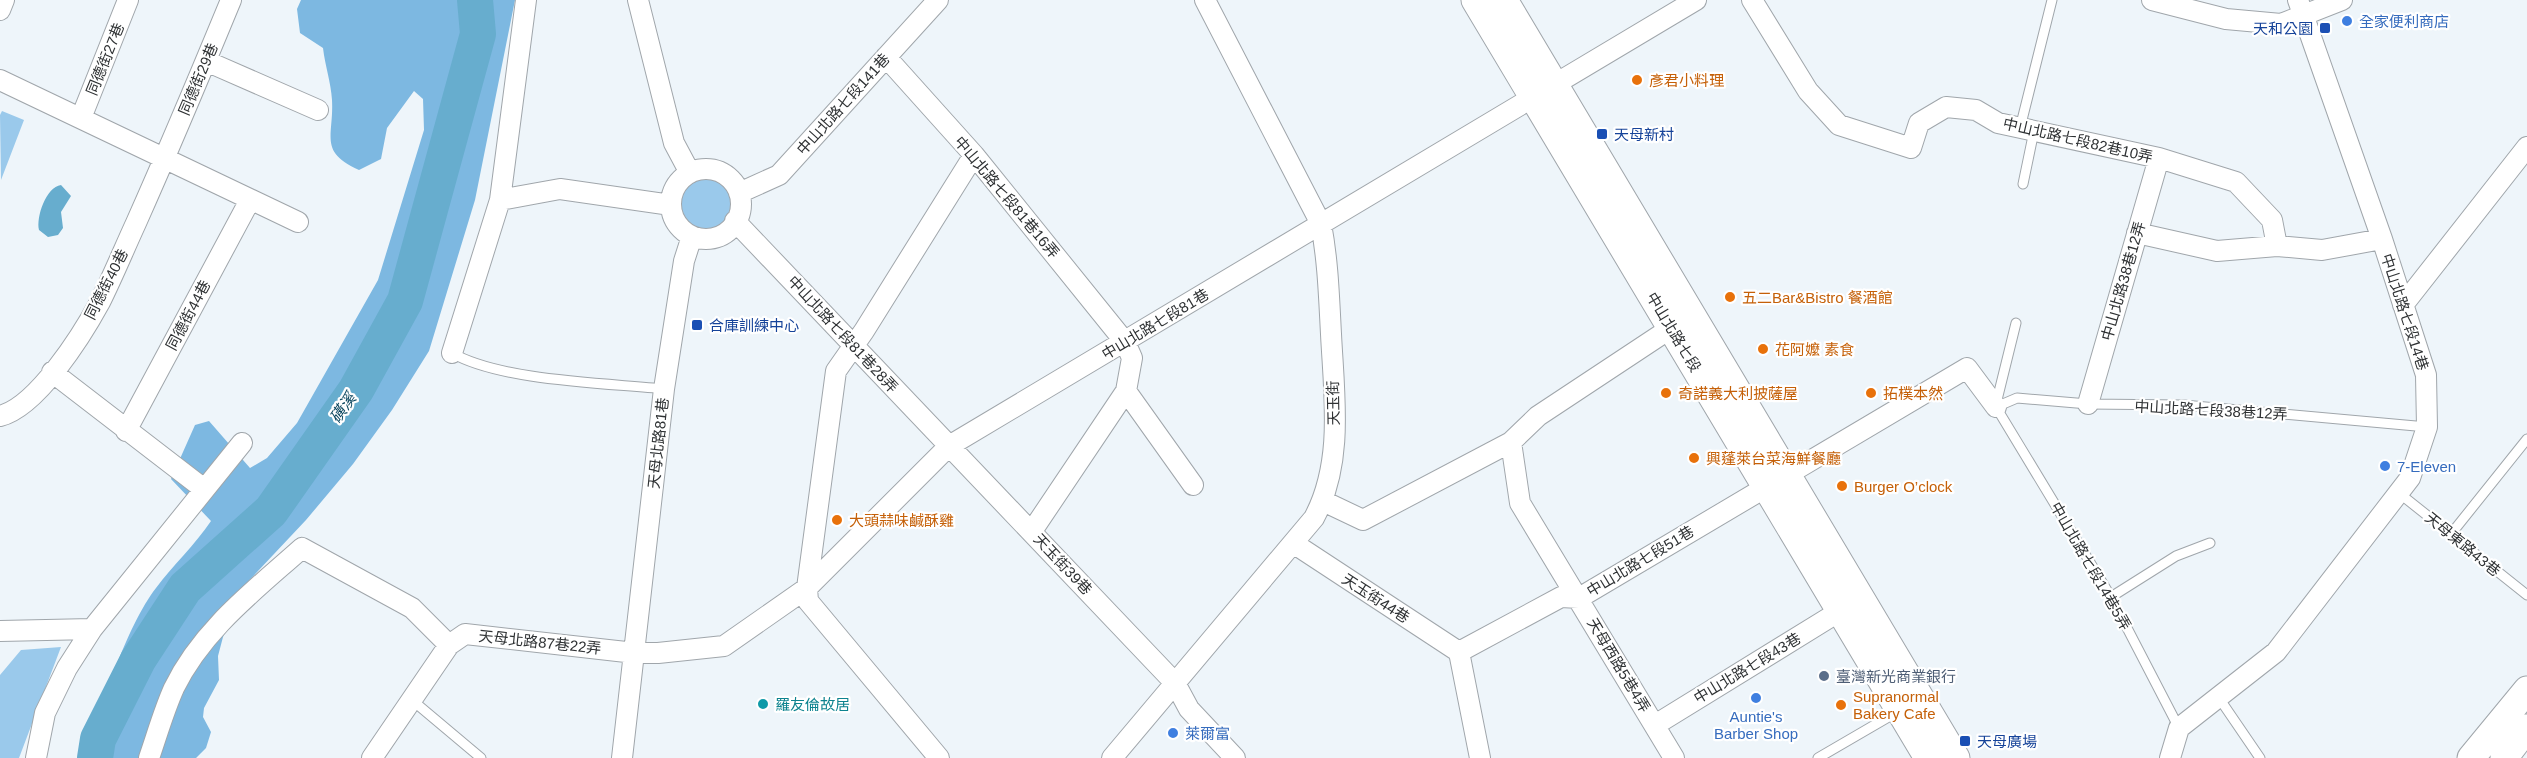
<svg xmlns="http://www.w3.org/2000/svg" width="2527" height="758" font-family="Helvetica,'Noto Sans TC',sans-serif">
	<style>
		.green { fill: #9ac9eb }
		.forest { fill: #7db8e1 }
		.water { fill: #67adce }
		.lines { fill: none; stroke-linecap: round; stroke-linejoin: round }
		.river { stroke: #67adce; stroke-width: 36 }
		.lane-casing { stroke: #a0a6ab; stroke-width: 11 }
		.street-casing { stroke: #a0a6ab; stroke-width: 22 }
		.secondary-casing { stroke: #a0a6ab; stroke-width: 29 }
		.lane { stroke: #fff; stroke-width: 9 }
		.street { stroke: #fff; stroke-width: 20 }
		.secondary { stroke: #fff; stroke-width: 27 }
		.shop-dot { fill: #3f7fe0; stroke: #fff; stroke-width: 2 }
		.transit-dot { fill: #1a4fb4; stroke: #fff; stroke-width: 2 }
		.food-dot { fill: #e8710a; stroke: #fff; stroke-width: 2 }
		.service-dot { fill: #5c6f8a; stroke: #fff; stroke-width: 2 }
		.culture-dot { fill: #0f9aa8; stroke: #fff; stroke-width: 2 }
		.labels { text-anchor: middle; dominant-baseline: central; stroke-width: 4.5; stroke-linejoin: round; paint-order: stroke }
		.shop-label { font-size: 15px; fill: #366cbe; stroke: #fff; text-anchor: start }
		.transit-label { font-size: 15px; fill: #164399; stroke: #fff; text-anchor: start }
		.street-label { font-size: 15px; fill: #2f3234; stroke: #fff }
		.food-label { font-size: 15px; fill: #c56008; stroke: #fff; text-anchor: start }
		.service-label { font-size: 15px; fill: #4e5e75; stroke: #fff; text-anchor: start }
		.culture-label { font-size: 15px; fill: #0d838f; stroke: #fff; text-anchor: start }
		.water-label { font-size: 16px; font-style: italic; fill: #0d4860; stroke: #fff }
	</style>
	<rect width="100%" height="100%" fill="#eef5fa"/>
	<path class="green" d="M2,111L24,120L1,180L0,115Z
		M679 203a26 26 0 1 1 52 0a26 26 0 1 1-52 0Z
		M61,647L19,758H0V675L21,650Z"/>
	<path class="forest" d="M301,0H515L475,200L429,351L392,410L353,464L306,520L244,586L223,637L218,656L219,680L204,708L203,717L211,732L206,748L196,758H87C98,712 127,625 156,588C173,565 195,545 211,521L171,479L195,425L209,421L250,468L267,458L297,423L378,280L424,130L423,99L414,91L387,128L381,159L359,170C318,152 334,136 332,100C331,83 325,65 323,48L300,33L297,9Z"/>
	<path class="water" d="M61,185L71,196L61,212L63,228L58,235L48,237L39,230C36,217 46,187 61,185Z"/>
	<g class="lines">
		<path class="river" d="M95,758L98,739L138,660L185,588L271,511L356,390L405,301L478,34L475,0"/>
		<g class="lane-casing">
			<path id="lane" d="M2020,128L2052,0
				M2023,184L2034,131
				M452,353C501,381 606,383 664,389
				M1996,404L2016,323
				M1996,407L2017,398L2088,404L2184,405L2427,427
				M1996,407L2111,597L2179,728
				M2399,493L2527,595
				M2451,534L2527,439
				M2111,597L2176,556L2210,543
				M2219,698L2260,758
				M412,700L481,758
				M1818,758L1897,712"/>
		</g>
		<g class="street-casing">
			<path id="street" d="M638,0L674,143L690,173
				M1752,0L1808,91L1839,125L1911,148L1919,123L1946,107L1976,110L1998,123L2159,158L2236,182L2272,220L2277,246
				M2152,0L2226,19L2281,24L2342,0
				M0,10L4,0
				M886,57L974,155L1125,342L1132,358L1126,391L1032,531
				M206,61L318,110
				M0,80L298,222
				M81,118L128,0
				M671 204a35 35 0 1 1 70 0a35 35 0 1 1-70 0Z
				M739,193L779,175L938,0
				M500,200L560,189L671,205
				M735,221L1175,683L1189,709L1235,758
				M2137,233L2217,251L2277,246L2322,250L2382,239
				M2403,305L2527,147
				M452,353L500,200L526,0
				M52,372L204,489
				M1126,391L1193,485
				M2088,404L2159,158
				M0,416C37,407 82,335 100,302C113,276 124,249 136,223C169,149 200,75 231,0
				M126,431L250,200
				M1511,442L1520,503L1674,758
				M1323,501L1363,520L1511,442L1538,416L1671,328
				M1293,543L1459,652
				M0,631L92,629
				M1459,652L1561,597L1579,598L1967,368L1996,407
				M1459,652L1480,758
				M1655,725L1840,611
				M36,758L45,713L67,668L92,629L242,443
				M149,758C157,735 164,710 174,688C202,630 255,590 302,548L412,608L449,645
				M372,758L449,645L465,634L635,653H658L724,646L807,588L949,446L1696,0
				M622,758L664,389L684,261L692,236
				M939,758L808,601L807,588L836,371L864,331L974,155
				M1112,758L1314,518C1344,462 1334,395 1331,334C1329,297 1328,261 1321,224L1205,0
				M2170,758L2179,728L2276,652L2410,478L2427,427L2426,375L2382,239L2298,0"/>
		</g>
		<g class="secondary-casing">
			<path id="secondary" d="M1475,0L1928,758
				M1504,0L1956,758
				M2471,758L2527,690
				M2504,758L2527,728"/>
		</g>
		<use href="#lane" class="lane"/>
		<use href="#street" class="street"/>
		<use href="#secondary" class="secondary"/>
	</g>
	<g class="shop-dot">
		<circle cx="2347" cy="21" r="6"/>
		<circle cx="2385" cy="466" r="6"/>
		<circle cx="1756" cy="698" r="6"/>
		<circle cx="1173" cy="733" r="6"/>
	</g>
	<g class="transit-dot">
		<rect x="2319" y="22" width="12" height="12" rx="3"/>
		<rect x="1596" y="128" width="12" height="12" rx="3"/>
		<rect x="691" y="319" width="12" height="12" rx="3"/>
		<rect x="1959" y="735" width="12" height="12" rx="3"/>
	</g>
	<g class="food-dot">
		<circle cx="1637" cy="80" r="6"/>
		<circle cx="1730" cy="297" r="6"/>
		<circle cx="1763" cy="349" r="6"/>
		<circle cx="1666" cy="393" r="6"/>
		<circle cx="1871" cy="393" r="6"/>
		<circle cx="1694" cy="458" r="6"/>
		<circle cx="1842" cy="486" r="6"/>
		<circle cx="837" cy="520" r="6"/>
		<circle cx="1841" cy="705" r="6"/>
	</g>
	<circle class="service-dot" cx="1824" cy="676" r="6"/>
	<circle class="culture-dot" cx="763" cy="704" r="6"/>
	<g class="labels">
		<g class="shop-label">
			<text x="2359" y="21">全家便利商店</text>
			<text x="2397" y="466">7-Eleven</text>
			<text x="1756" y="716" text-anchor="middle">Auntie's<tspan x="1756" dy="17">Barber Shop</tspan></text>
			<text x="1185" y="733">萊爾富</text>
		</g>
		<g class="transit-label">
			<text x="2313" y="28" text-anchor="end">天和公園</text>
			<text x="1614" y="134">天母新村</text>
			<text x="709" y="325">合庫訓練中心</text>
			<text x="1977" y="741">天母廣場</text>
		</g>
		<g class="street-label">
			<text transform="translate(105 59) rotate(-68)">同德街27巷</text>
			<text transform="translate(198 79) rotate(-67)">同德街29巷</text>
			<text transform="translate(843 104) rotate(-48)">中山北路七段141巷</text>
			<text transform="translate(2078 140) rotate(13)">中山北路七段82巷10弄</text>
			<text transform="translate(1007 197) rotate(50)">中山北路七段81巷16弄</text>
			<text transform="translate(2123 281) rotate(-74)">中山北路38巷12弄</text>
			<text transform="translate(106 284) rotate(-63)">同德街40巷</text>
			<text transform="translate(2405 312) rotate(72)">中山北路七段14巷</text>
			<text transform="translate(188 315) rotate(-62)">同德街44巷</text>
			<text transform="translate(1155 324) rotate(-31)">中山北路七段81巷</text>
			<text transform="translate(1674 332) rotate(59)">中山北路七段</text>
			<text transform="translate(843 334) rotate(47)">中山北路七段81巷28弄</text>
			<text transform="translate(1333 403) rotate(-91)">天玉街</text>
			<text transform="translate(2211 410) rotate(3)">中山北路七段38巷12弄</text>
			<text transform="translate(658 443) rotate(-84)">天母北路81巷</text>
			<text transform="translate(2463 544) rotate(39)">天母東路43巷</text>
			<text transform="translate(1640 561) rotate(-31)">中山北路七段51巷</text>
			<text transform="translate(1063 564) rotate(47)">天玉街39巷</text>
			<text transform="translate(2091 566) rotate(60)">中山北路七段14巷5弄</text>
			<text transform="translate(1376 598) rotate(33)">天玉街44巷</text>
			<text transform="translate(540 642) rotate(6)">天母北路87巷22弄</text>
			<text transform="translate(1619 665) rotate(59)">天母西路5巷4弄</text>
			<text transform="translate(1747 668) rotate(-31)">中山北路七段43巷</text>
		</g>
		<g class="food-label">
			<text x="1649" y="80">彥君小料理</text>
			<text x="1742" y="297">五二Bar&amp;Bistro 餐酒館</text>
			<text x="1775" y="349">花阿嬤 素食</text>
			<text x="1678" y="393">奇諾義大利披薩屋</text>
			<text x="1883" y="393">拓樸本然</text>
			<text x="1706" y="458">興蓬萊台菜海鮮餐廳</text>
			<text x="1854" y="486">Burger O’clock</text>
			<text x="849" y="520">大頭蒜味鹹酥雞</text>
			<text x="1853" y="696">Supranormal<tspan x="1853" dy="17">Bakery Cafe</tspan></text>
		</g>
		<g class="service-label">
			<text x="1836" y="676">臺灣新光商業銀行</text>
		</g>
		<g class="culture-label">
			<text x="775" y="704">羅友倫故居</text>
		</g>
		<g class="water-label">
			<text transform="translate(343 408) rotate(-55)">磺溪</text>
		</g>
	</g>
</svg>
